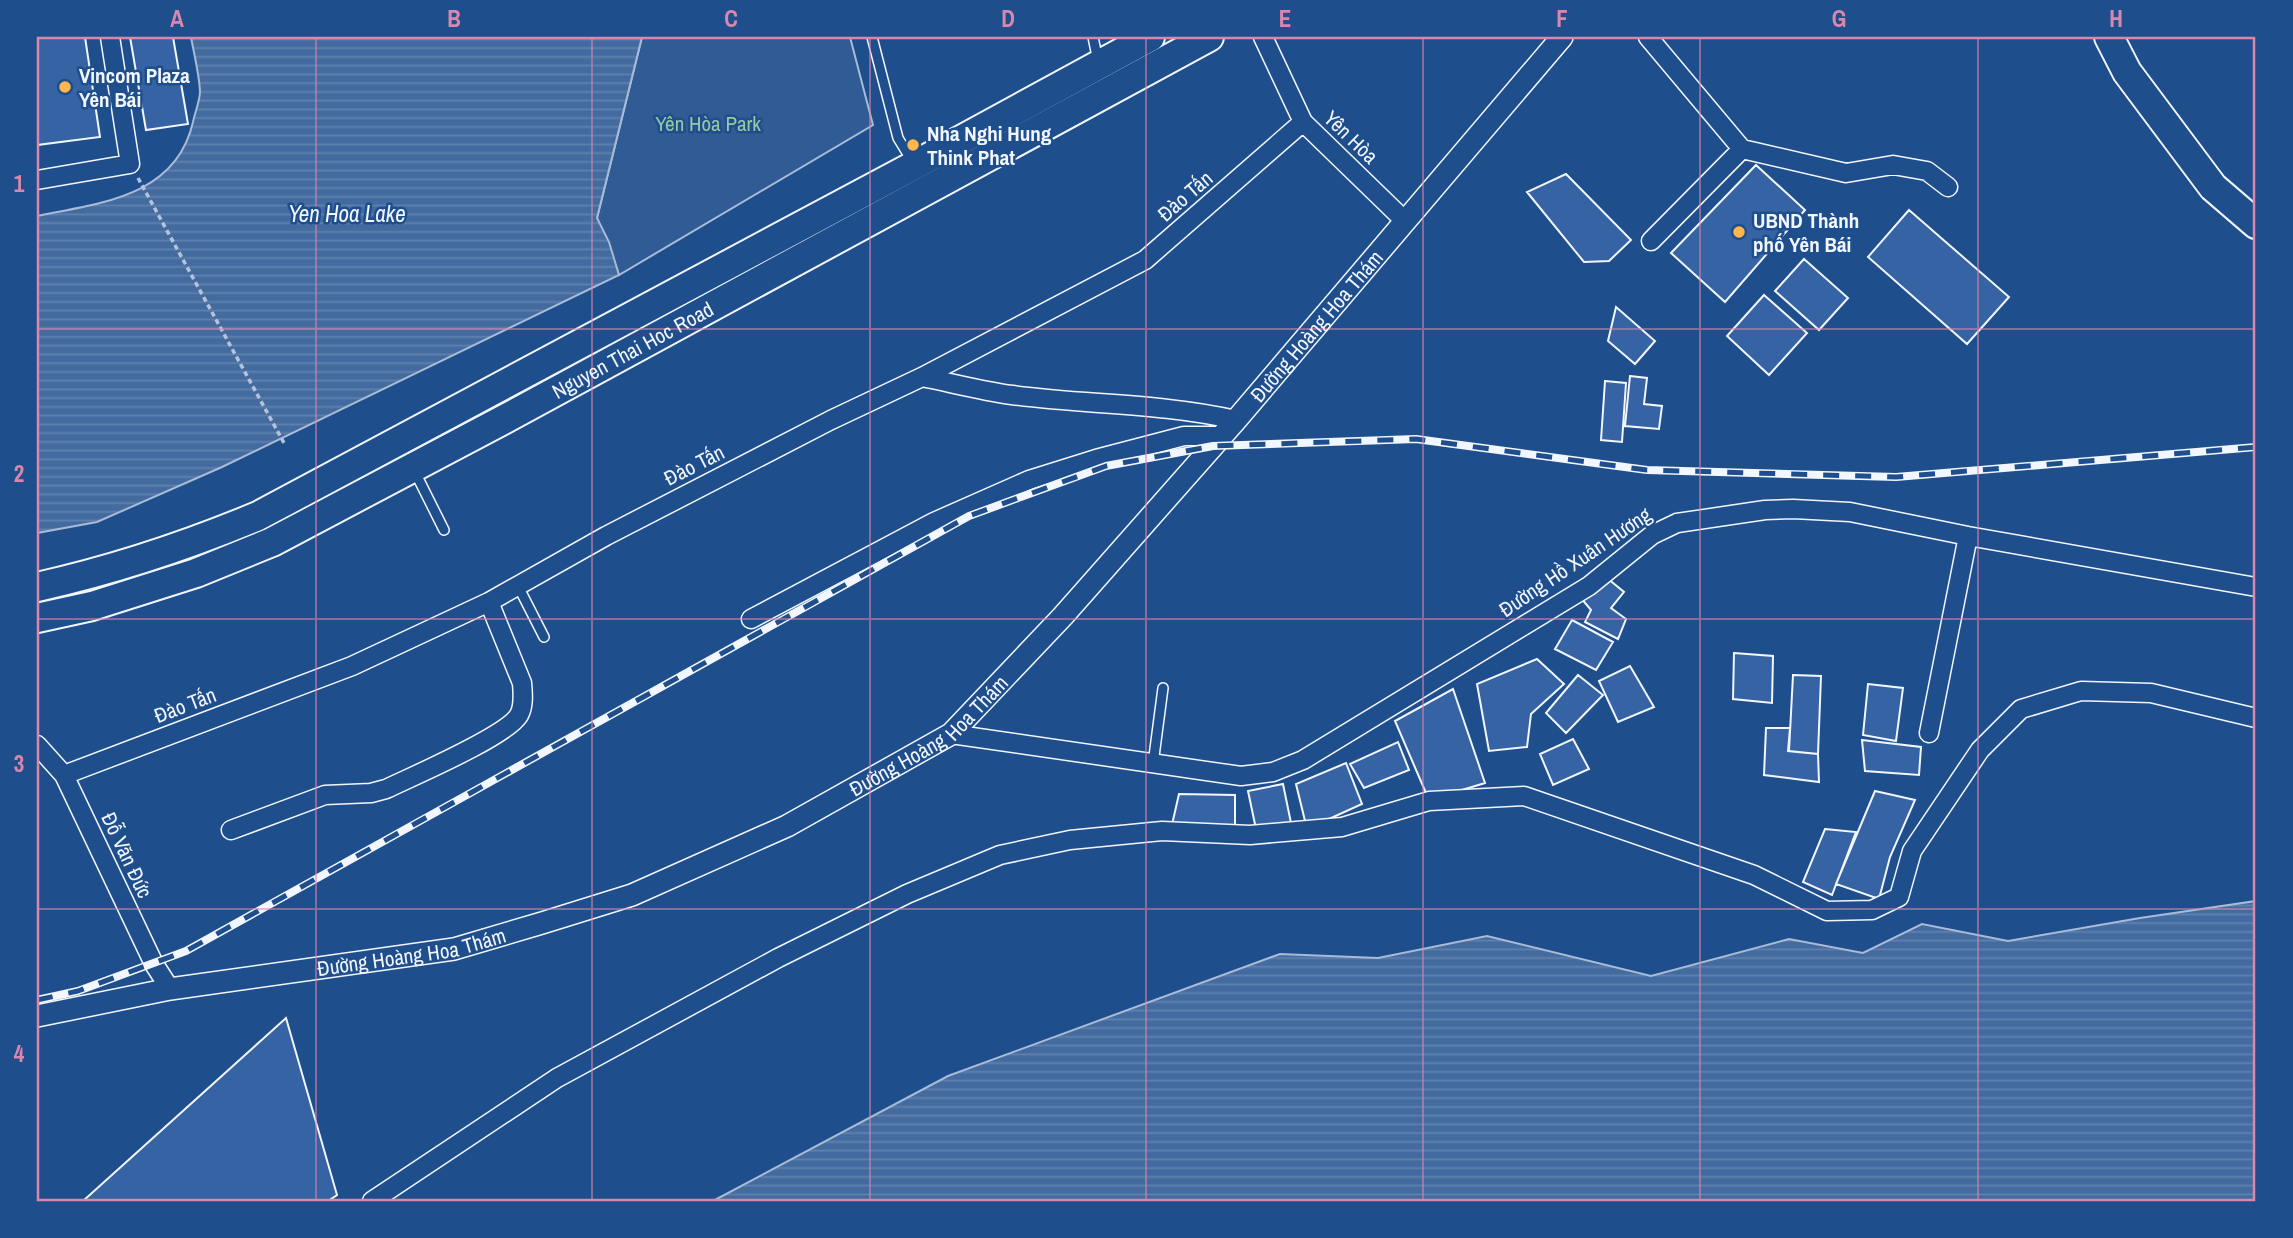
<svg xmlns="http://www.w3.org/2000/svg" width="2293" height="1238" font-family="'Archivo Narrow',sans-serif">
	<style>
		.built { fill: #305b95; stroke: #a8bbd7; stroke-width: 2 }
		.water { fill: url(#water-rules); stroke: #a8bbd7; stroke-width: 2 }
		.building { fill: #3563a3; stroke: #f2f6ff; stroke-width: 2 }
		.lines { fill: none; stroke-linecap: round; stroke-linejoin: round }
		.service-casing { stroke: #f2f6ff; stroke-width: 12 }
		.minor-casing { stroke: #f2f6ff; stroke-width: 21 }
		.tertiary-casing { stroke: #f2f6ff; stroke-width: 24 }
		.primary-casing { stroke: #f2f6ff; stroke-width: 32 }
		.path { stroke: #b3c4dc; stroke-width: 3.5; stroke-dasharray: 5 3.5; stroke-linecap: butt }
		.service { stroke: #1f4e8c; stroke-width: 9 }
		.minor { stroke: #1f4e8c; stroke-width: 18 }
		.tertiary { stroke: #1f4e8c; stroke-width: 21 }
		.primary { stroke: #1f4e8c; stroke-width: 28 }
		.rail-casing { stroke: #f2f6ff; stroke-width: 8 }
		.rail { stroke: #1f4e8c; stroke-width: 5; stroke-dasharray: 16; stroke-linecap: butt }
		.grid { fill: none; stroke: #da87ad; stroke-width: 2; stroke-opacity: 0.55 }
		.poi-dot { fill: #ffb74d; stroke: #1f4e8c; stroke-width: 2.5 }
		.labels { text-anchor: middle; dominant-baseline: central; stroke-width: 5; stroke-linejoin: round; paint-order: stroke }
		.poi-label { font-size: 21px; font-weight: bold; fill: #f2f6ff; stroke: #1f4e8c; text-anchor: start }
		.park-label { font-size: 21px; fill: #97c8a6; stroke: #1f4e8c }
		.street-label { font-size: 21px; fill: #f2f6ff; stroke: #1f4e8c }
		.water-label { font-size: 23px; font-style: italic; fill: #f2f6ff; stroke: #1f4e8c }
		.neatline { fill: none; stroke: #da87ad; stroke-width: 2.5 }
		.grid-label { font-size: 23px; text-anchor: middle; font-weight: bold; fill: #da87ad }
	</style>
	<defs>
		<pattern id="water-rules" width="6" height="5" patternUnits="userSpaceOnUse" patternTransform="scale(1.75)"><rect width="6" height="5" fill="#446ba0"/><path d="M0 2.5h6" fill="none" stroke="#5f81ae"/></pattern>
	</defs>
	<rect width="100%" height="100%" fill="#1f4e8c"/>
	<path class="built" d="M642,37H850L873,125L619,275L597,218Z"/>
	<path class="water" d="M191,37H642L597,218L609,242L619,275L222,467L97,522L37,533V216C100,203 176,197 193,122C195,112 200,101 200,91C199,73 194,54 191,37Z
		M2256,901V1201H713L948,1076L1280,954L1378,958L1487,936L1651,976L1789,939L1863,953L1922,924L2008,941L2140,918Z"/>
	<path class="building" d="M37,37H85L100,137L37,145Z
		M130,37H173L188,124L146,130Z
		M1756,165L1805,210L1725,302L1671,253Z
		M1566,174L1631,240L1609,261L1584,262L1527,192Z
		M1909,210L2009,297L1967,344L1868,257Z
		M1804,259L1848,298L1819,330L1775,291Z
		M1764,295L1807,333L1769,375L1727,336Z
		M1616,307L1655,341L1635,364L1608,341Z
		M1630,376L1647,378L1644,404L1662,406L1659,429L1625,426Z
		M1605,381L1626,383L1622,442L1601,440Z
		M1607,578L1624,592L1611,608L1626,619L1618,639L1585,622L1591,610L1580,597Z
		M1572,620L1613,642L1596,670L1555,649Z
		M1734,653L1773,656L1772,703L1733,699Z
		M1537,659L1564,684L1531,714L1527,747L1489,751L1477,684Z
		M1630,666L1654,707L1618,722L1599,681Z
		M1578,675L1603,695L1566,733L1546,713Z
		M1793,675L1821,676L1818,754L1789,751Z
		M1868,684L1903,688L1896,741L1863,735Z
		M1453,689L1485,783L1429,800L1395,721Z
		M1766,728H1790L1788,751L1818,754L1819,782L1764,775Z
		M1573,739L1589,769L1553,785L1540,754Z
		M1862,740L1921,747L1919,775L1865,771Z
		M1398,742L1409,770L1364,788L1350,764Z
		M1346,763L1362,804L1307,829L1296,784Z
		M1283,784L1291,823L1256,829L1248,791Z
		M1875,791L1915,800L1890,857L1879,899L1836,884Z
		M1179,794L1235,795V832L1171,829Z
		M1825,829L1856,832L1832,895L1803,882Z
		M286,1018L337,1195L328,1201H83Z"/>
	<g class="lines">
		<g class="service-casing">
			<path id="service" d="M872,37L898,138L912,161
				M1093,37L1098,61
				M415,472L444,530
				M518,586L544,637
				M1153,764L1163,688"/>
		</g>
		<g class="minor-casing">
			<path id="minor" d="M1263,37L1303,122L1405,221
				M1648,37L1742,149L1846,173L1893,165L1927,171L1948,187
				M37,180L130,164L110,37
				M1651,241L1742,149
				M922,377C952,383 982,391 1012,395C1087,405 1162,403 1236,420
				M751,619L934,522L1029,480L1096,459L1184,436H1222
				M1929,733L1968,536
				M951,734L1241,776L1273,772L1303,760L1589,586L1652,535L1677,523L1765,510L1793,509L1850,512L1968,536L2256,587
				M37,745L64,775L154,964L170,989
				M64,775L352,666L489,602L606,536L831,420L922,377L1145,260L1303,122
				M231,830L325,795L371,793L386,789C413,776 507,736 519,715C524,706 523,694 522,683L489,602
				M372,1201L557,1078L778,958L907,894L1000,855L1070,840L1162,831L1250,835L1342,827L1429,801L1524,796L1754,875L1827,911L1872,910L1899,897L1912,851L1980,750L2021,709L2081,691L2151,693L2256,718"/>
		</g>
		<g class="tertiary-casing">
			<g id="tertiary">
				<path id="s1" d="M37,1016L170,989L454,949L542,923L632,895L787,826L951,734L1063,616L1236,420L1562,37"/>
			</g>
		</g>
		<g class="primary-casing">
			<g id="primary">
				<path d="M2109,37L2127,72L2213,187L2256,224"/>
				<path d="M37,587C113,570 186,546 258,516L915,165L1150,37"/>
				<path id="s2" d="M37,618L92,606L196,573L272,542L501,421L1209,37"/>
			</g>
		</g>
		<path class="path" d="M138,178L284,443"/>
		<use href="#service" class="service"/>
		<use href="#minor" class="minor"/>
		<use href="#tertiary" class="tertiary"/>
		<use href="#primary" class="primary"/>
		<g class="rail-casing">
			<path id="rail" d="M37,1000L78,991L186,951L969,516L1106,466L1213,446L1416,439L1647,470L1896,477L2256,447"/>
		</g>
		<use href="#rail" class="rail"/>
	</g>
	<path class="grid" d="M316,37V1201M592,37V1201M870,37V1201M1146,37V1201M1423,37V1201M1700,37V1201M1978,37V1201M37,329H2256M37,619H2256M37,909H2256"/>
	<g class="poi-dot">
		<circle cx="65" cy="87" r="7"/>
		<circle cx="913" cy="145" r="7"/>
		<circle cx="1739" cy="232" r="7"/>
	</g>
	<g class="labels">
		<g class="poi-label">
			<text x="79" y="75">Vincom Plaza<tspan x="79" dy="24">Yên Bái</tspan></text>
			<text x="927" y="133">Nha Nghi Hung<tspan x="927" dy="24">Think Phat</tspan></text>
			<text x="1753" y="220">UBND Thành<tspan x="1753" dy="24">phố Yên Bái</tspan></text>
		</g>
		<g class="park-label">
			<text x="708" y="123">Yên Hòa Park</text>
		</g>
		<g class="street-label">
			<text transform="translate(1351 137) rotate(44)">Yên Hòa</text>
			<text transform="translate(1185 196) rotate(-41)">Đào Tấn</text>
			<text stroke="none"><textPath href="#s1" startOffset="1514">Đường Hoàng Hoa Thám</textPath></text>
			<text stroke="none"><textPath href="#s2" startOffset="656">Nguyen Thai Hoc Road</textPath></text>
			<text transform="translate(694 465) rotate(-27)">Đào Tấn</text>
			<text transform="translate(1575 562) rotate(-34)">Đường Hồ Xuân Hương</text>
			<text transform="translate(185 705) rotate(-21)">Đào Tấn</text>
			<text stroke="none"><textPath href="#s1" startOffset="947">Đường Hoàng Hoa Thám</textPath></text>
			<text transform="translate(127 855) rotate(65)">Đỗ Văn Đức</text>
			<text stroke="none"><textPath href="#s1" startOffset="380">Đường Hoàng Hoa Thám</textPath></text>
		</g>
		<g class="water-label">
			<text x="347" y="213">Yen Hoa Lake</text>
		</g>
	</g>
	<rect width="2293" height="1238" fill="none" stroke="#1f4e8c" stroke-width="77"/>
	<rect x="38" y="38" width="2216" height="1162" class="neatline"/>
	<g class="grid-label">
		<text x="177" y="27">A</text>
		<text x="454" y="27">B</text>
		<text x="731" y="27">C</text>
		<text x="1008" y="27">D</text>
		<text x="1285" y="27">E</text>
		<text x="1562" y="27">F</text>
		<text x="1839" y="27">G</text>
		<text x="2116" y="27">H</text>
		<text x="19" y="192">1</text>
		<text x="19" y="482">2</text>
		<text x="19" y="772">3</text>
		<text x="19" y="1062">4</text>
	</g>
</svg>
